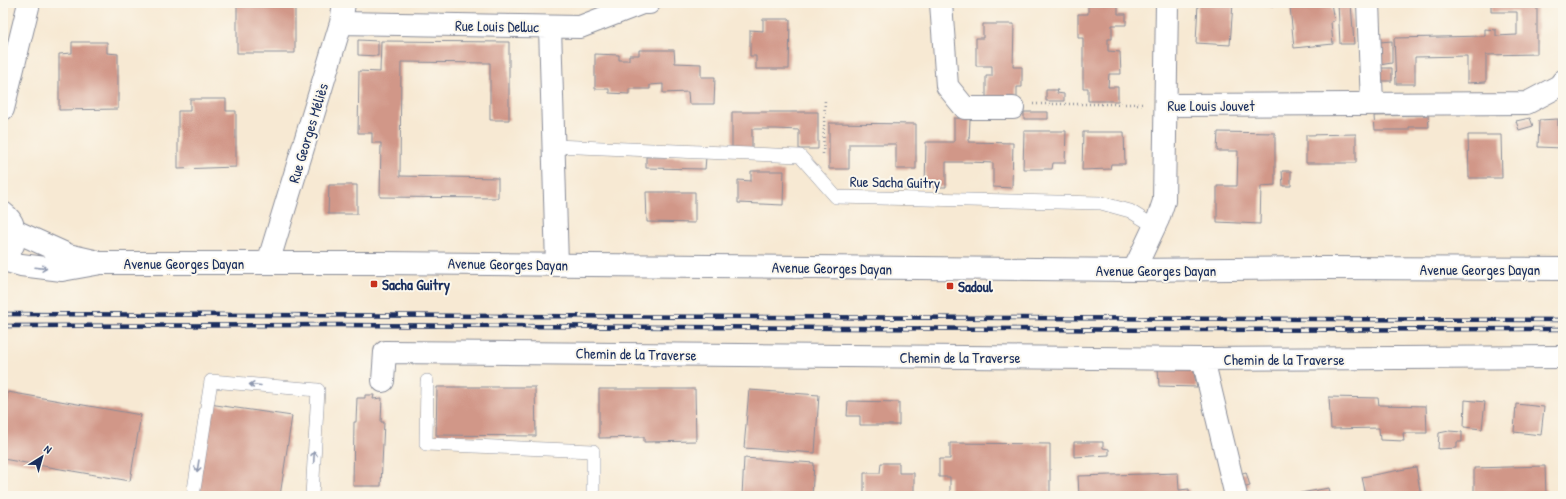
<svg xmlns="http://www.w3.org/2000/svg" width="1566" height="499" font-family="'Patrick Hand',sans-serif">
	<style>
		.building { fill: #d19788 }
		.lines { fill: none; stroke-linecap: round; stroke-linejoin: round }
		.service-casing { stroke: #898c98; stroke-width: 14 }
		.minor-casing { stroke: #898c98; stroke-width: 24 }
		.tertiary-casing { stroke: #898c98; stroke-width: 24 }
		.path { stroke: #898c98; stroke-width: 2.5; stroke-dasharray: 1 3; stroke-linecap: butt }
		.service { stroke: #fff; stroke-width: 13 }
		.minor { stroke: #fff; stroke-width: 22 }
		.tertiary { stroke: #fff; stroke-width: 22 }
		.rail-casing { stroke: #1b2f5e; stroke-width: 4.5 }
		.rail { stroke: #fbf7ec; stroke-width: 3; stroke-dasharray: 9; stroke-linecap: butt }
		.oneway { stroke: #8d97ae }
		.poi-dot { fill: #c8321e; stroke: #fbf7ec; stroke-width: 1.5 }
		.labels { text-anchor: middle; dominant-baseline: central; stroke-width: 4; stroke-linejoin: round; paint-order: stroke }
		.street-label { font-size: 15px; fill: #1b2f5e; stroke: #fbf7ec }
		.poi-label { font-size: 15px; font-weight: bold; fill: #1b2f5e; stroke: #fbf7ec; text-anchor: start }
	</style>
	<rect width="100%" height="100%" fill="#fbf7ec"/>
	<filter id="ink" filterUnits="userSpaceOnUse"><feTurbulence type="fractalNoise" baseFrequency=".025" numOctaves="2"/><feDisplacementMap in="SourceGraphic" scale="8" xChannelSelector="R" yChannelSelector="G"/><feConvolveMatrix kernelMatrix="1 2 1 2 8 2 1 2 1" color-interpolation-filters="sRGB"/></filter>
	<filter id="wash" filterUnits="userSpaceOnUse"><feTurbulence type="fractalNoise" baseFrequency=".012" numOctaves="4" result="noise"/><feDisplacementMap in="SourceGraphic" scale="16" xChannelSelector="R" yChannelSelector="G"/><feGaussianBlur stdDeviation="0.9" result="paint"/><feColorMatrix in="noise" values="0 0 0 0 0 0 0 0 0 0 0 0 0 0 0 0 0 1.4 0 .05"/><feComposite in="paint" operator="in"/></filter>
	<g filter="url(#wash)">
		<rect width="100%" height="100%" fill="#f7e9d3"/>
		<g id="blocks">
			<path class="building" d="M237,3H295V53H237Z
				M1088,3H1118V14H1126V25H1112V39H1108V51L1120,52L1121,74H1109L1108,87H1118V101H1088V88H1083V38H1078V14H1088Z
				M1198,3H1233L1230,45L1196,43Z
				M1267,3H1273V7L1267,6Z
				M1313,3H1331L1334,21L1331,22L1333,44L1294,48L1290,6Z
				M1338,3H1351L1354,44H1340Z
				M1491,3H1537V54L1486,55V82L1467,83V56L1415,57V84H1396L1394,38L1485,36V29L1496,30V36L1517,35V12H1491Z
				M763,19H790L789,69H756V56H750V30L763,31Z
				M983,24H1014L1013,67H1022V87H1017V102H986V76H992V66H976V38H983Z
				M358,40L378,41V56L358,55Z
				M381,41L509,42V120H490V63L401,62L400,176L498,178V198L380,197L381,143H372V133H358L359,71L380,72Z
				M1392,41V63L1379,65V42Z
				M72,42H107V53L118,54V109L59,110V54L72,53Z
				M639,50H674L675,63L701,64V77H715L714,104H689L688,92L663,93V84L650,85V89H629V94L609,93V89H595V54L619,55V60H629V55H639Z
				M1379,68H1392V81H1379Z
				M1046,90H1058L1057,93L1064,94V101H1046Z
				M190,99H226V111H236V167L178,169V111H190Z
				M732,112H818V149H799V130L776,129H752V149H732Z
				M1024,112H1048V119H1024Z
				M1428,115L1429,127H1409V130H1375L1374,116Z
				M954,118L970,119L969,142L1013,143L1012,188L993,187V163L969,162H946V187H925L926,142H954Z
				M1530,118L1533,126L1519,130L1516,121Z
				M1558,119V129H1563V148L1538,147L1539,120Z
				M829,123L916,124V169H896V144H849V169H829Z
				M1024,131H1066L1065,163H1053L1052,169H1023Z
				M1083,132H1124L1125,164H1111L1110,169L1082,170Z
				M1218,132L1275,133V185L1261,186L1260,224L1217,222V186H1237L1238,151H1217Z
				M1356,134V163H1306V135Z
				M1468,135H1501L1502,178H1469Z
				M646,157H706L705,169L646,168Z
				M751,171H784L783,205L738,203V180L751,181Z
				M1282,171H1291V186H1283Z
				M329,185H357V214H328Z
				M646,192H695V223L647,222Z
				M1158,368H1193L1197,387L1159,386Z
				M437,387H535L536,436L436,435Z
				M599,389H695L696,441L644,442V437L599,438Z
				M749,390L819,395L815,453L744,448Z
				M8,392L141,415L130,481L3,459V424Z
				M365,395H374L373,399L382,398L381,422H384L381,486H353L354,422H356L357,398H365Z
				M1329,397L1378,398L1379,405L1426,406L1427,433H1403L1404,441L1380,440L1379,428L1331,429Z
				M1465,400L1485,402L1482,429L1464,427Z
				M848,401L899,402V425H860V416H847Z
				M209,404L292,416L280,496H196Z
				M1516,404L1544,407L1541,435L1514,432Z
				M1449,431L1462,432V442H1457V448L1438,449L1439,433Z
				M1074,442H1103V448L1109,449V455L1074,457Z
				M950,443L1050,444V494L950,493V477H939V459H950Z
				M744,458L814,463L812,496H742Z
				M881,463H899V473H914V496H864V473H880Z
				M1545,466L1546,496H1474V468Z
				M1416,467L1421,496H1366L1362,477Z
				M1246,472L1250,486L1243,488L1239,474Z
				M1178,473L1179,490L1189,489V496H1079L1078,476Z
				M1329,488L1331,496H1290L1289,495Z"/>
		</g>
	</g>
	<g filter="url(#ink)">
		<use href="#blocks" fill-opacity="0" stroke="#898c98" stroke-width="1"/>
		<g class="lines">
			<g class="service-casing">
				<path id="service" d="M554,146L800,156L836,197L1101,203L1130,211L1154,226
					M427,381L426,444L593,451V496
					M193,496L211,381L318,390L312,496"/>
			</g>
			<g class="minor-casing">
				<path id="minor" d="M941,3L947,86L965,108H1013
					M1368,3L1372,104
					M341,23L580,27L642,3H649
					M550,27L557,265
					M1166,105L1527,103L1559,86L1563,81
					M3,109L29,3
					M268,263L341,23L344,3
					M1134,270L1158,219L1164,201L1167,3
					M1203,359L1236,496
					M383,381L385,352L1203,359L1563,357"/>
			</g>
			<g class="tertiary-casing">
				<path id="tertiary" d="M3,213C14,221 17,233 13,245
					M15,231L68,255L94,261
					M3,260L21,265L62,270L101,263H381L1134,270L1322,268L1563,269"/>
			</g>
			<path class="path" d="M1033,104H1144
				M823,154L825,99"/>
			<use href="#service" class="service"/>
			<use href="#minor" class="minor"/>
			<use href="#tertiary" class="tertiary"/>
			<g class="rail-casing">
				<path id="rail" d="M3,314L1563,320
					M3,326L337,325L1181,330L1563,329"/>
			</g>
			<use href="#rail" class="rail"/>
		</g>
		<defs><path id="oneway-shaft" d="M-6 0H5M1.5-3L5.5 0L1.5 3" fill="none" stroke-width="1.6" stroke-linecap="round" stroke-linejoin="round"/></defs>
		<g class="oneway">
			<use href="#oneway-shaft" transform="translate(41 268) rotate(7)"/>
			<use href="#oneway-shaft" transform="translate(255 385) rotate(-175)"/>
			<use href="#oneway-shaft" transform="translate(314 457) rotate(-87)"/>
			<use href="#oneway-shaft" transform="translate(198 466) rotate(99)"/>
		</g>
	</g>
	<g class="poi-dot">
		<rect x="370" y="280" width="8" height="8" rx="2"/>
		<rect x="946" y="282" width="8" height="8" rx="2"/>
	</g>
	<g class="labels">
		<g class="street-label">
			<text transform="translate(497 26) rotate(1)">Rue Louis Delluc</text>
			<text x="1211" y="105">Rue Louis Jouvet</text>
			<text transform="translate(308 133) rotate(-73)">Rue Georges Méliès</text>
			<text transform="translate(895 182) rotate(1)">Rue Sacha Guitry</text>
			<text x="184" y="263">Avenue Georges Dayan</text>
			<text transform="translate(508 264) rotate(1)">Avenue Georges Dayan</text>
			<text transform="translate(832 268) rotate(1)">Avenue Georges Dayan</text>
			<text x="1480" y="269">Avenue Georges Dayan</text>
			<text x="1156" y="270">Avenue Georges Dayan</text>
			<text transform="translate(636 354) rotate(1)">Chemin de la Traverse</text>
			<text x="960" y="357">Chemin de la Traverse</text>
			<text x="1284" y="359">Chemin de la Traverse</text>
		</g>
		<g class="poi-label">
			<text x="382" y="284">Sacha Guitry</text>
			<text x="958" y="286">Sadoul</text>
		</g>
	</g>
	<rect width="1566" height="499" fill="none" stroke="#fbf7ec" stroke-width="16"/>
	<g transform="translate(42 457) rotate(37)" stroke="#fbf7ec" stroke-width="3" paint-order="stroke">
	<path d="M0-3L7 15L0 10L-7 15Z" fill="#1b2f5e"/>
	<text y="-6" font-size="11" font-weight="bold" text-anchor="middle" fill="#1b2f5e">N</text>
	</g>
</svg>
